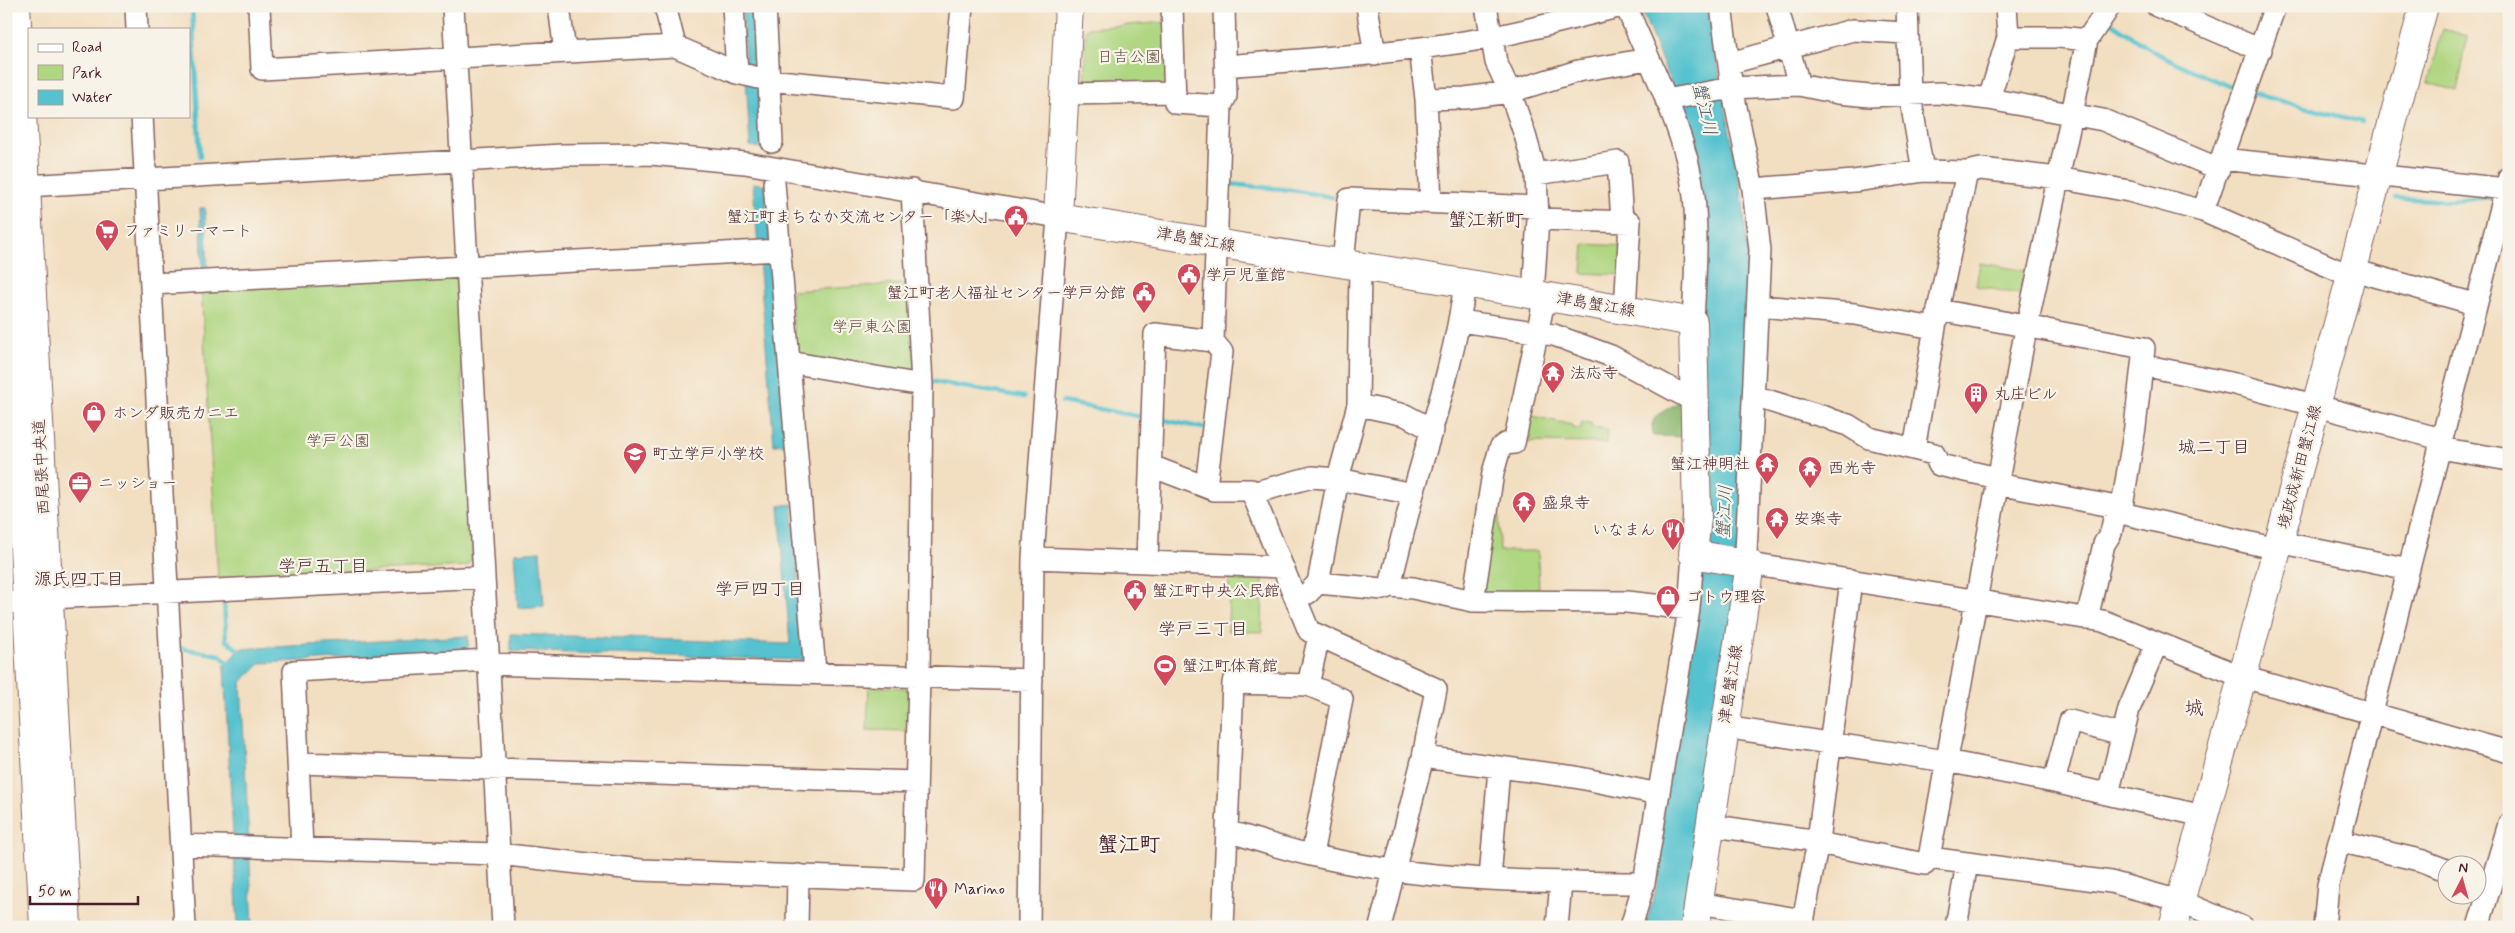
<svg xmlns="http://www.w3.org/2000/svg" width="2515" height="933" font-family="Mynerve,'Klee One',sans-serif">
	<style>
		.green { fill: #afd681; stroke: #7c7a56 }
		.forest { fill: #8bb76f; stroke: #6a6b4d }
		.water { fill: #56c2cf; stroke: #50707d }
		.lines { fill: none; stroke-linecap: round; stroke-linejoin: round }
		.stream { stroke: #56c2cf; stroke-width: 4.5 }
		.minor-casing { stroke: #85625f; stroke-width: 24 }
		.major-casing { stroke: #85625f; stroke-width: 30 }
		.minor { stroke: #fff; stroke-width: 21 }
		.major { stroke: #fff; stroke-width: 28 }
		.labels { text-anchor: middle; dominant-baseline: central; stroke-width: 4.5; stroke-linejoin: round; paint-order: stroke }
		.park-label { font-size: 16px; fill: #634d40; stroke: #f7f3e8 }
		.poi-label { font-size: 16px; fill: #4a1f2b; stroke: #f7f3e8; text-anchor: start }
		.street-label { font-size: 16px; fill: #4a1f2b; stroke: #f7f3e8 }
		.water-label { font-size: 18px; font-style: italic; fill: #4e5864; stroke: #f7f3e8 }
		.neighbourhood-label { font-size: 18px; fill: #4a1f2b; stroke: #f7f3e8 }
		.quarter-label { font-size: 19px; fill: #4a1f2b; stroke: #f7f3e8 }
		.district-label { font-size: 21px; font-weight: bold; fill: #4a1f2b; stroke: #f7f3e8 }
	</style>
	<rect width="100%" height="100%" fill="#f7f3e8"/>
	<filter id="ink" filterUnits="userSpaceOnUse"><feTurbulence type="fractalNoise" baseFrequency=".02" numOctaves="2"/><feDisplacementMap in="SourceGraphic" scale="10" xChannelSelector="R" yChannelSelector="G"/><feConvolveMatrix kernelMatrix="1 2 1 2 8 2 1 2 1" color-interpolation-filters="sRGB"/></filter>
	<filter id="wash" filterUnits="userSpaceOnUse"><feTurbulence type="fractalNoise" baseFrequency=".0096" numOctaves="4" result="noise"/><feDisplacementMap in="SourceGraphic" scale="20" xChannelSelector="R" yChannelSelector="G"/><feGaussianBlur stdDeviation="1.12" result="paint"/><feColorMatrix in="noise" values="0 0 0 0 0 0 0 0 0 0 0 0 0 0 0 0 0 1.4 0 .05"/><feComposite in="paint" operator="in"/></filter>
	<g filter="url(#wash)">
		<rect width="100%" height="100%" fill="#f2dec0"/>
		<path class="green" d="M1168,22V89L1084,91L1086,28Z
			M2443,29L2468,36L2457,91L2428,83Z
			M1584,244L1625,246L1623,275L1582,273Z
			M1980,263L2033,272L2029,296L1976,286Z
			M448,273L456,278L473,556L467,566L218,579L201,286Z
			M912,283L915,375L795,355L791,291Z
			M1524,414L1572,425V428L1581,429L1582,422L1591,423V427L1608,429L1606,443L1520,442Z
			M1491,515L1499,516L1500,551H1538L1539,597L1478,596Z
			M1245,573L1263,574L1262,632L1228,631L1229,579L1245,580Z
			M869,686L907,688L912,692L910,731L867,730Z"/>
		<path class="forest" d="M1682,400L1687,437L1653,436L1652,424L1656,416Z"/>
		<path class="water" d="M742,6H754L762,148L750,146Z
			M1640,6H1707L1743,203L1748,259L1745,329L1749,332L1743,543L1685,927H1645L1657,886L1659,869L1653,868L1663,812L1702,334L1673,89Z
			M753,183L765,185L787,444L774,445Z
			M200,208H205L208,273H203Z
			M792,504L804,644L803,660L511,651V634L790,644L779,506Z
			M540,551L544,606L518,608L514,553Z
			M468,636V652L261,663L241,682L253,927H238L224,666L240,649Z"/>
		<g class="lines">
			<path class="stream" d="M192,6L200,157
				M2109,21L2153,51L2193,71L2236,89
				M2251,93L2362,122
				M1229,184L1291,190L1332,197
				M2396,198L2452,201L2492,197
				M929,381L1024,397
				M1062,402L1142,417
				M1159,419L1203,428
				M224,601L226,640L243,654
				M179,648L220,655L232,667"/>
		</g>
	</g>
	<g filter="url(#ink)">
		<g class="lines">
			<g class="minor-casing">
				<path id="minor" d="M136,6L137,29
					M259,6L262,69L675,46L737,73L768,80L954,98L962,6
					M453,6L503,927
					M559,6L565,52
					M665,6L675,46
					M733,6L737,73
					M765,6L772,142
					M1172,6L1175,103L1221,106
					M1367,6L1375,55
					M1486,6L1496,62L1510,92L1525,135L1536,174L1538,219L1533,294
					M1626,6C1651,67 1686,130 1694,196C1698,238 1695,280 1693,322
					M1721,6L1732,88L1753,189L1760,250L1746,553L1750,564L2103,621L2243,677L2509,752
					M1777,6L1799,85
					M1907,6L1910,96L1923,171
					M2110,6L2087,40L2072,114L2023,344L1929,858L2111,882L2180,901L2242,927
					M2157,6L2261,50
					M2008,37H2060L2087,40
					M1420,48L1426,99L1431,202
					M1730,63L1853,30L1906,33
					M1226,66C1314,59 1401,53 1488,38C1532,30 1577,17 1621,6
					M1066,94L1175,92
					M1426,99L1465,98L1510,92L1578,71L1648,59
					M1989,99L2008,37L2006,6
					M1666,100L1732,88L1799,85L1838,93L1870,96L1940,93L1989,99L2103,120L2219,169
					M142,116L185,927
					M2222,159L2506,189
					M1536,174L1618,162L1622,221
					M774,183L815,672
					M26,186L562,155L651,154L745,163L1058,217L1033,558L1029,927
					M1753,189L1854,181L1923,171L1967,172L1981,169L2058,178L2129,191L2203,211L2351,276
					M2203,211L2275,6
					M1538,219L1630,222L1625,310
					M1343,265L1349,199L1537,207
					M2353,270L2475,304
					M152,284L779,250
					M1758,306L1855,314L1934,328
					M1938,310L2144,348L2135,427L2121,513
					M1460,321L1554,335L1611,356L1694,401
					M789,362L922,385
					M2142,365L2235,384L2441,439
					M1754,396L1795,409
					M1358,405L1405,415L1433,430
					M1801,410L1828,418
					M1832,420L1848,425L1869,438L1934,454L1939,465L1998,478
					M2439,448L2509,460
					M1914,449L1938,310L1967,172
					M1151,466L1214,490H1251L1309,631L1436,689L1423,757L1380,927
					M1997,484L2122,508
					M1206,487L1222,352L1213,341L1221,106L1226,96L1224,6
					M1252,493L1312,477L1338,479L1413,494
					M2279,542L2409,569
					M1033,558L1282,567
					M1147,561L1155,334L1213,341
					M1318,583L1383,589L1390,586L1413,588L1473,601L1627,602L1689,609
					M1390,586C1397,556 1405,525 1413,494C1433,423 1455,358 1465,284
					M1308,593L1318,583L1338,479L1358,405L1360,268
					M49,598L484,577
					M1473,601L1493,473L1500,448L1505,444L1514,443L1545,296
					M6,603L28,601
					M2087,619L2104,544L2111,533L2115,514L2121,513L2277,549
					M489,664L1032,680
					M1308,685L1319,636
					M1724,727L1946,761L2054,782L2203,816
					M1423,757L1575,777L1659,794
					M298,763L916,782
					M2054,782L2070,721L2122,735
					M2108,794L2129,709L2157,643
					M1708,825L1818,841
					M1227,831C1255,839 1283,849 1311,855C1420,881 1533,882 1644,883
					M2339,841L2423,861L2448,871
					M1818,843L1925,864L1929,858
					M181,845L499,854L641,870L914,880L919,676L922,385L912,190
					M302,848L294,671L489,660
					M1490,879L1499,768
					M1698,903L1804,920
					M797,927L798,875
					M1223,927L1233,683L1308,685L1342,699L1312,855
					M1557,927L1561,882
					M1631,927L1644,883L1689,609L1693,554
					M1802,927L1818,841L1851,580
					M1956,927L1967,863
					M2324,927L2328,885L2509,177
					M2478,927L2509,824"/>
			</g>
			<g class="major-casing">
				<path id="major" d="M16,6L67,927
					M1069,6L1058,217C1270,253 1482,284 1693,322L1697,518L1693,554L1750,564L1695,927
					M6,206L44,927
					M2173,927L2252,642L2424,6"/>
			</g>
			<use href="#minor" class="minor"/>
			<use href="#major" class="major"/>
		</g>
	</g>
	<defs>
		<g id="civic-pin" transform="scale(1.25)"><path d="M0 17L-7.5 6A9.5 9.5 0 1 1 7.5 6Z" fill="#d1495b" stroke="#f7f3e8"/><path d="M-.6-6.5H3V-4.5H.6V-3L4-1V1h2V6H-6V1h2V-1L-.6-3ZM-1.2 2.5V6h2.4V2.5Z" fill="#fff"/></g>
		<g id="supermarket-pin" transform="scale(1.25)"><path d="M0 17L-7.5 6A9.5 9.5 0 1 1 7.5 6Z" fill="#d1495b" stroke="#f7f3e8"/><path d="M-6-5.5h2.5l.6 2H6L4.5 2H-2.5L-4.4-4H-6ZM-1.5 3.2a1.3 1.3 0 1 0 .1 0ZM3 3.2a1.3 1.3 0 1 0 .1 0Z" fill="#fff"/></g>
		<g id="temple-pin" transform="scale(1.25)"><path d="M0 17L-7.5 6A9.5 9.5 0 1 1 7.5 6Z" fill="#d1495b" stroke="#f7f3e8"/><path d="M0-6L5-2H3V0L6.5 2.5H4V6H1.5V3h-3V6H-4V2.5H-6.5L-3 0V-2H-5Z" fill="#fff"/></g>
		<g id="building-pin" transform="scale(1.25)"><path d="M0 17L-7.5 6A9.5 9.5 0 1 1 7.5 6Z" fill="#d1495b" stroke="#f7f3e8"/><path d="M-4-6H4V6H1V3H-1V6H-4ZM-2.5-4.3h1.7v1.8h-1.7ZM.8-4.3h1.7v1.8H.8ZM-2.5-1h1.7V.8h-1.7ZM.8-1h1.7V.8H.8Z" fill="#fff"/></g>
		<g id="shop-pin" transform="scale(1.25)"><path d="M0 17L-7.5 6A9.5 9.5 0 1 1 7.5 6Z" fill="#d1495b" stroke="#f7f3e8"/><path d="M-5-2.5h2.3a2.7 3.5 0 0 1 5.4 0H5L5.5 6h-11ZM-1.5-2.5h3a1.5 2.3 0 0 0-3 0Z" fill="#fff"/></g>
		<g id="school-pin" transform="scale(1.25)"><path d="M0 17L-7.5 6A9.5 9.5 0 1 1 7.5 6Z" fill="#d1495b" stroke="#f7f3e8"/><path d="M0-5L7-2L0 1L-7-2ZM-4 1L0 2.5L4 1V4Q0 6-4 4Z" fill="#fff"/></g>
		<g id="office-pin" transform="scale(1.25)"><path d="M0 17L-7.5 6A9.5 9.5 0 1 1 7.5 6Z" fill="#d1495b" stroke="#f7f3e8"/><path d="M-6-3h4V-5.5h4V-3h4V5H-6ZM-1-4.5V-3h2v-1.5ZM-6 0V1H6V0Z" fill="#fff"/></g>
		<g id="restaurant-pin" transform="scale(1.25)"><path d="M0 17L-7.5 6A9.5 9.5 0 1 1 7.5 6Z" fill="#d1495b" stroke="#f7f3e8"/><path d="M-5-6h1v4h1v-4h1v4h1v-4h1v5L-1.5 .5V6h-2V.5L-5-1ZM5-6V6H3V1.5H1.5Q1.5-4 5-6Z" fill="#fff"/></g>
		<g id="stadium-pin" transform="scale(1.25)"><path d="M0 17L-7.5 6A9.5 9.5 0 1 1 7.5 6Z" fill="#d1495b" stroke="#f7f3e8"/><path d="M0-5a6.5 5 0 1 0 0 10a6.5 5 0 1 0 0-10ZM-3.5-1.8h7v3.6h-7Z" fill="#fff"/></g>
	</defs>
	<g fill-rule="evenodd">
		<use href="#civic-pin" x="1016" y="217"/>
		<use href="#supermarket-pin" x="107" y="231"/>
		<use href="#civic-pin" x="1189" y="275"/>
		<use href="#civic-pin" x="1144" y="293"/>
		<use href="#temple-pin" x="1553" y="373"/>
		<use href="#building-pin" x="1976" y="394"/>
		<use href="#shop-pin" x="94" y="413"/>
		<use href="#school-pin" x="635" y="454"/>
		<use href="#temple-pin" x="1767" y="464"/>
		<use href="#temple-pin" x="1810" y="468"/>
		<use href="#office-pin" x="80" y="483"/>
		<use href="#temple-pin" x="1524" y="503"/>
		<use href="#temple-pin" x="1777" y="519"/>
		<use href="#restaurant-pin" x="1673" y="530"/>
		<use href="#civic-pin" x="1135" y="591"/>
		<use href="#shop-pin" x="1668" y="597"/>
		<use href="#stadium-pin" x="1165" y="666"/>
		<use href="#restaurant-pin" x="936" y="889"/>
	</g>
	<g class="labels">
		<g class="park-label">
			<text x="1129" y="57">日吉公園</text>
			<text x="872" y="327">学戸東公園</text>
			<text x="338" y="441">学戸公園</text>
		</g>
		<g class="poi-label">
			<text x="998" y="217" text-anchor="end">蟹江町まちなか交流センター「楽人」</text>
			<text x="124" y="231">ファミリーマート</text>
			<text x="1206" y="275">学戸児童館</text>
			<text x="1126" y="293" text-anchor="end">蟹江町老人福祉センター学戸分館</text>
			<text x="1570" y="373">法応寺</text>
			<text x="1994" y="394">丸庄ビル</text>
			<text x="112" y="413">ホンダ販売カニエ</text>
			<text x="652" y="454">町立学戸小学校</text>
			<text x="1750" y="464" text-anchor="end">蟹江神明社</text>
			<text x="1828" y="468">西光寺</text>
			<text x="98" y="483">ニッショー</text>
			<text x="1542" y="503">盛泉寺</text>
			<text x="1794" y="519">安楽寺</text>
			<text x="1656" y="530" text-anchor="end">いなまん</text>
			<text x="1152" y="591">蟹江町中央公民館</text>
			<text x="1686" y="597">ゴトウ理容</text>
			<text x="1182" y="666">蟹江町体育館</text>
			<text x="954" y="889">Marino</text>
		</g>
		<g class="street-label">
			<text transform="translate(1196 240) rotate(10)">津島蟹江線</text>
			<text transform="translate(1596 305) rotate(10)">津島蟹江線</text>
			<text transform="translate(42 467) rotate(-93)">西尾張中央道</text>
			<text transform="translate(2300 467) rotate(-75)">境政成新田蟹江線</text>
			<text transform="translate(1731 684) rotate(-81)">津島蟹江線</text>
		</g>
		<g class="water-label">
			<text transform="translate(1704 109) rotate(77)">蟹江川</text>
			<text transform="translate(1725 512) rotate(-87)">蟹江川</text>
		</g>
		<g class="neighbourhood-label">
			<text x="2214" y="448">城二丁目</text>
			<text x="323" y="567">学戸五丁目</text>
			<text x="79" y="580">源氏四丁目</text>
			<text x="760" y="590">学戸四丁目</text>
			<text x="1203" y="630">学戸三丁目</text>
		</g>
		<g class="quarter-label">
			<text x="1486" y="220">蟹江新町</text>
			<text x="2194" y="708">城</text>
		</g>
		<g class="district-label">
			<text x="1129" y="845">蟹江町</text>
		</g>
	</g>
	<rect width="2515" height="933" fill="none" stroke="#f7f3e8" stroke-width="25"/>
	<rect x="28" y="28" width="162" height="90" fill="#f7f3e8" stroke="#b29e9c"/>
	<rect x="38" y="44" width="25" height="8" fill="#ffffff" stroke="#b29e9c"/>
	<text x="72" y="52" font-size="15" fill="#4a1f2b">Road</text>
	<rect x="38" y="65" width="25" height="15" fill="#afd681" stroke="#b29e9c"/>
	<text x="72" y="78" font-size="15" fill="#4a1f2b">Park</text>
	<rect x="38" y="90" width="25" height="15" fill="#56c2cf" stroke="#b29e9c"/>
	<text x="72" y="102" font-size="15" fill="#4a1f2b">Water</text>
	<g transform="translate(2462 880) rotate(6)"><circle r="24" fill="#f7f3e8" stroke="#b29e9c"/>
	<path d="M0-4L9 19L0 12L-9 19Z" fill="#d1495b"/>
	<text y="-8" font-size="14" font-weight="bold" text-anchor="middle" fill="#4a1f2b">N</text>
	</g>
	<path d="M30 896v8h108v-8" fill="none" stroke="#4a1f2b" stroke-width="2.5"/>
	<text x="38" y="896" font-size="15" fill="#4a1f2b" stroke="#f7f3e8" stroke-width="4" paint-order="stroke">50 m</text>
</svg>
